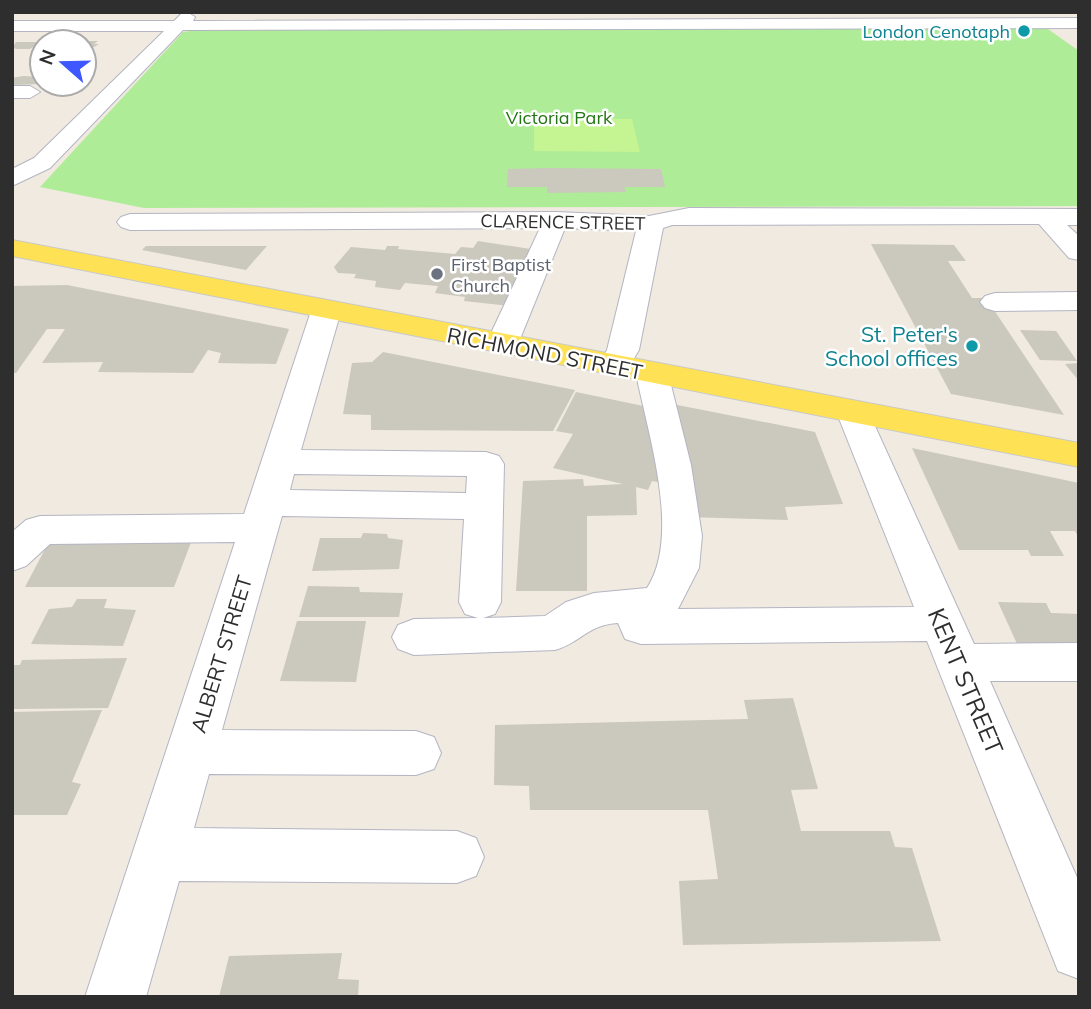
<svg xmlns="http://www.w3.org/2000/svg" width="1091" height="1009" font-family="Mulish,sans-serif">
	<style>
		.green { fill: #afec97 }
		.pitch { fill: #c5f492 }
		.building { fill: #cbc8be }
		.lines { fill: none; stroke-linecap: round; stroke-linejoin: round }
		.minor-casing { stroke: #b3b5c2; stroke-width: 2 }
		.major-casing { stroke: #c9c9c9; stroke-width: 2 }
		.minor { fill: #fff; fill-rule: evenodd }
		.major { fill: #ffe156; fill-rule: evenodd }
		.culture-dot { fill: #0f9aa8; stroke: #fff; stroke-width: 2.5 }
		.worship-dot { fill: #6b7280; stroke: #fff; stroke-width: 2.5 }
		.labels { text-anchor: middle; dominant-baseline: central; stroke-width: 5; stroke-linejoin: round; paint-order: stroke }
		.far-culture-label { font-size: 18px; fill: #0d838f; stroke: #fff; text-anchor: end }
		.far-park-label { font-size: 18px; fill: #227613; stroke: #fff }
		.far-street-label { font-size: 18px; fill: #2e2e2e; stroke: #fff }
		.far-worship-label { font-size: 18px; fill: #5b616d; stroke: #fff; text-anchor: start }
		.culture-label { font-size: 21px; fill: #0d838f; stroke: #fff; text-anchor: end }
		.street-label { font-size: 21px; fill: #2e2e2e; stroke: #fff }
		.near-street-label { font-size: 24px; fill: #2e2e2e; stroke: #fff }
	</style>
	<rect width="100%" height="100%" fill="#f0eae0"/>
	<path class="green" d="M1045,27L1079,51V206L144,208L40,187L183,32L210,28Z"/>
	<path class="pitch" d="M534,118L632,119L640,152L534,151Z"/>
	<path class="building" d="M84,41H98L94,44H99L87,51H90L87,54H90L87,57H84Z
		M16,42H42L30,49H17L12,48Z
		M23,76L42,77V84L12,85V78Z
		M547,168L661,169L665,187H624L626,192L547,193V187H507L508,169Z
		M478,241L537,250L511,306L464,301L465,297L435,293L438,286L405,283L400,290L375,287L376,281L354,278L356,274L338,273L334,267L351,247L385,250L387,246H399L398,249L455,254L461,247L473,248Z
		M871,244L954,245L966,261H948L972,298H986L1064,415L951,394Z
		M146,246H267L246,270L142,250Z
		M67,285L289,329L276,364L218,363L221,353L208,350L193,373L98,372L103,362L42,363L65,329H47L16,373H12V286Z
		M1020,330L1056,331L1077,361L1040,360Z
		M383,352L575,390L553,431L371,430V415L343,414L352,363L372,362Z
		M1079,363V381L1065,364Z
		M576,392L653,408L669,484L652,481L648,490L636,487L637,515L587,516V591H516L523,481L583,479L584,486L623,484L553,468L573,434L556,431Z
		M662,402L815,432L843,504L785,507L788,520L687,517Z
		M912,448L1079,483V538L1075,531H1050L1064,556H1031L1028,550H959Z
		M195,532L174,587H25L53,534Z
		M363,533L387,534L388,538L403,540L399,569L312,571L320,538H361Z
		M308,586L359,587L360,592L403,593L399,617H299Z
		M77,599H107L104,608L136,610L123,646L31,644L49,609L72,607Z
		M998,602L1046,603L1051,613L1079,614V648L1018,646Z
		M297,621H366L356,682L280,681Z
		M127,658L108,708L12,709V665H20L22,660Z
		M793,698L818,789L791,790L801,831H890L895,847L912,848L941,941L683,945L679,881L718,879L708,810H530L529,786L494,785L495,725L748,719L744,700Z
		M102,710L72,782L81,784L67,815H12V712Z
		M342,953L338,979L359,980L358,997H219L229,956Z"/>
	<g class="lines">
		<g class="minor-casing">
			<path id="minor" d="M187,12L195,17L193,21L1079,18V28L183,30L50,168L12,186V169L34,158L164,31H12V21H174L181,14Z
				M12,86H30L40,92L30,98H12Z
				M689,208L1079,209V225H1067L1079,236V260L1069,258L1039,224L672,225L663,228L639,350L625,373L614,376L603,373L598,366L607,350L636,231L565,228L518,344L513,351L502,353L491,351L486,344L540,228L130,230L121,227L117,222L121,217L130,214L556,212L649,216Z
				M1079,292V310L995,311L985,308L980,302L985,296L995,293Z
				M326,302L336,305L341,311L301,450L486,452L499,456L504,464L501,602L495,614L483,618L545,616L566,602L594,593L647,588C682,534 647,432 636,373L641,366L652,363L663,366L668,373L691,465L702,536L699,568L678,609L914,607L836,411L841,404L853,401L865,404L974,644L1079,643V681H990L1079,882V979L1058,971L927,641L641,644L625,639L618,623C587,625 582,642 555,650L414,655L398,649L392,637L398,625L414,619L478,618L465,614L459,602L464,519L282,516L222,730L416,731L434,737L441,753L434,769L416,775L209,774L194,828L457,831L476,838L484,857L476,876L457,883L179,881L146,997H85L235,542L50,544L26,566L12,571V532L26,520L40,516L244,514L311,311L316,305ZM294,474L467,476L466,493L290,490Z"/>
		</g>
		<g class="major-casing">
			<path id="major" d="M12,240L1079,443V467L12,256Z"/>
		</g>
		<use href="#minor" class="minor"/>
		<use href="#major" class="major"/>
	</g>
	<g class="culture-dot">
		<circle cx="1024" cy="31" r="7"/>
		<circle cx="972" cy="346" r="7"/>
	</g>
	<circle class="worship-dot" cx="437" cy="274" r="7"/>
	<g class="labels">
		<g class="far-culture-label">
			<text x="1010" y="31">London Cenotaph</text>
		</g>
		<g class="far-park-label">
			<text x="559" y="117">Victoria Park</text>
		</g>
		<g class="far-street-label">
			<text transform="translate(563 222) rotate(1)">CLARENCE STREET</text>
		</g>
		<g class="far-worship-label">
			<text x="451" y="264">First Baptist<tspan x="451" dy="21">Church</tspan></text>
		</g>
		<g class="culture-label">
			<text x="958" y="334">St. Peter's<tspan x="958" dy="24">School offices</tspan></text>
		</g>
		<g class="street-label">
			<text transform="translate(545 353) rotate(11)">RICHMOND STREET</text>
			<text transform="translate(221 654) rotate(-73)">ALBERT STREET</text>
		</g>
		<g class="near-street-label">
			<text transform="translate(966 681) rotate(67)">KENT STREET</text>
		</g>
	</g>
	<rect width="1091" height="1009" fill="none" stroke="#2e2e2e" stroke-width="28"/>
	<g transform="translate(63 63) rotate(290)"><circle r="33" fill="#ffffff" stroke="#ababab" stroke-width="2"/>
	<path d="M0-5L12 26L0 18L-12 26Z" fill="#3e57ff"/>
	<text y="-10" font-size="19" font-weight="bold" text-anchor="middle" fill="#2e2e2e">N</text>
	</g>
</svg>
